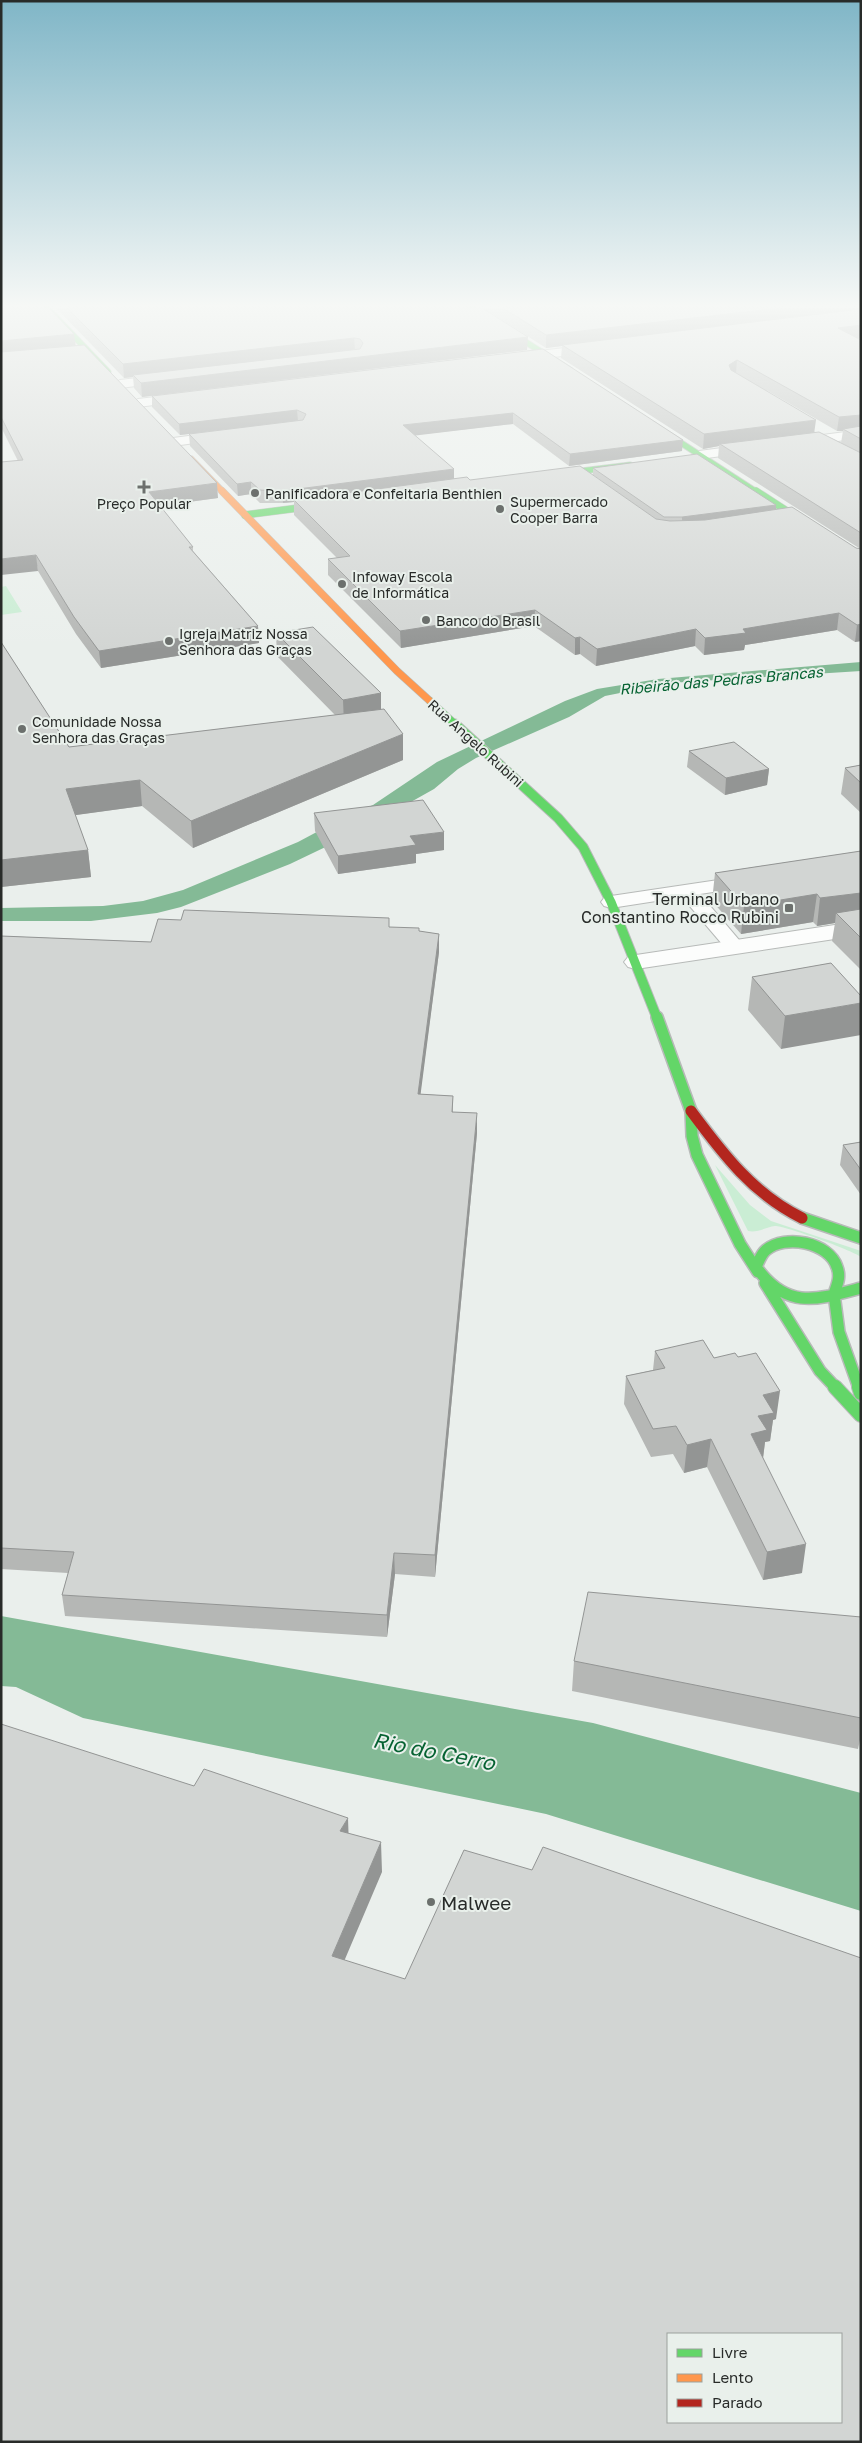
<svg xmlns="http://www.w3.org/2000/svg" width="862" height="2443" font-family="'Golos Text',sans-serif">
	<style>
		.green { fill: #caedd4 }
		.water { fill: #84ba96 }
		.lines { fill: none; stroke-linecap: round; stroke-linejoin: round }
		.lane-casing { stroke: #b7bab8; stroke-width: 2 }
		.street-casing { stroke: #b7bab8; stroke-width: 2 }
		.fast-far4-casing { stroke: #b7bab8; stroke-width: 7 }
		.fast-far3-casing { stroke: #b7bab8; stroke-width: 8 }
		.fast-far2-casing { stroke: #b7bab8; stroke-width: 11 }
		.fast-far1-casing { stroke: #b7bab8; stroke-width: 14 }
		.fast-casing { stroke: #b7bab8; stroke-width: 16 }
		.slow-far1-casing { stroke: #b7bab8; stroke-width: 7 }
		.slow-casing { stroke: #b7bab8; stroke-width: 8 }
		.jam-casing { stroke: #b7bab8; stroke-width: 14 }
		.lane { fill: #fcfdfc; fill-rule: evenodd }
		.street { fill: #fcfdfc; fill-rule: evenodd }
		.fast-far4 { stroke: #63d668; stroke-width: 5.5 }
		.fast-far3 { stroke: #63d668; stroke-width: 7 }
		.fast-far2 { stroke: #63d668; stroke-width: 9 }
		.fast-far1 { stroke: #63d668; stroke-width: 11 }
		.fast { stroke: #63d668; stroke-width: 14 }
		.slow-far1 { stroke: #ff974d; stroke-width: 5.5 }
		.slow { stroke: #ff974d; stroke-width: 7 }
		.jam { stroke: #b3261e; stroke-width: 11 }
		.wall { fill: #b5b7b5; fill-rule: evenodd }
		.shaded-wall { fill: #939594 }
		.building { fill: #d2d5d3; stroke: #939594; fill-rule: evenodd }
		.poi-dot { fill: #6c706d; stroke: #e9f0eb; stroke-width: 2 }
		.labels { text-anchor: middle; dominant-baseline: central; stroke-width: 4; stroke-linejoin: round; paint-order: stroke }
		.far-poi-label { font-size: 14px; fill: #282b29; stroke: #e9f0eb; text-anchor: start }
		.far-street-label { font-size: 14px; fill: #282b29; stroke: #e9f0eb }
		.far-water-label { font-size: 15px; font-style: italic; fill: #066232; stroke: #e9f0eb }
		.poi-label { font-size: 16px; fill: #282b29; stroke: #e9f0eb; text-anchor: end }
		.near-poi-label { font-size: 19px; fill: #282b29; stroke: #e9f0eb; text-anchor: start }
		.near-water-label { font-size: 21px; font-style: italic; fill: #066232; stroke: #e9f0eb }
	</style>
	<rect width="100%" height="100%" fill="#eaefec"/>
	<path class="green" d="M6,586L22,612L1,615V587Z
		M715,1165L750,1205L771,1221L861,1251V1257C852,1250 785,1226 775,1226C766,1227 758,1233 748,1231Z"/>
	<path class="water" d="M861,662V671L670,683L605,696L569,717L476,758L458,769L434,789L361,830L290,864L181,907L157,913L91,921H1V908L103,906L143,901L183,890L298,842L343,818L373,805L437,762L565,701L597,689L658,679Z
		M1,1616L593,1723L861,1793V1911L546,1814L83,1718L16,1687L1,1686Z"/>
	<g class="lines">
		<g class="lane-casing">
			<path id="lane" d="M745,876L752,878L754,882L752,886L700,894L745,947L742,951L735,953L728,951L682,897L611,908L604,906L601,902L604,898L611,896Z"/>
		</g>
		<g class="street-casing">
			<path id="street" d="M598,344L604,348L602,351L514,362L508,358L514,354Z
				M171,374L176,375L178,378L176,381L120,388L113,384L120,380Z
				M189,393L194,394L196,397L194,400L138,407L131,403L138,399Z
				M861,430V438L699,459L692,455L699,451Z
				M227,431L232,432L234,435L232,438L173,446L166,442L173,438Z
				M861,921V935L636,969L628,967L624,962L628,957L636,955Z"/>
		</g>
		<g class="fast-far4-casing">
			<path id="fast-far4" d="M47,308L108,372
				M472,308L570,370
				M652,424L758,493
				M549,475L630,465"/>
		</g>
		<g class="fast-far3-casing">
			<path id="fast-far3" d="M756,491L861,559
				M245,515L330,504
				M430,701L456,725"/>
		</g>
		<g class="fast-far2-casing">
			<path id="fast-far2" d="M455,724L558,818L583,847L611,902L657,1018"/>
		</g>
		<g class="fast-far1-casing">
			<path id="fast-far1" d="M657,1017L691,1111L692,1136L697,1155L740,1244L758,1272
				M802,1218L861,1238
				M765,1283L820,1371L836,1388
				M834,1294L839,1332L859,1388
				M834,1294C837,1285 841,1277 837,1267C829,1242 785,1234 766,1250C761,1254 759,1261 756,1267C787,1310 816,1300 861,1288"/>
		</g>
		<g class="fast-casing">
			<path id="fast" d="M835,1387L861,1415
				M859,1387L861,1393"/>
		</g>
		<g class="slow-far1-casing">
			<path id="slow-far1" d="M191,459L224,493"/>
		</g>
		<g class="slow-casing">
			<path id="slow" d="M222,491L397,671L430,701"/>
		</g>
		<g class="jam-casing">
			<path id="jam" d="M691,1111C723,1154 753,1194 802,1218"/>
		</g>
		<use href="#lane" class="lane"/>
		<use href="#street" class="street"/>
		<use href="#fast-far4" class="fast-far4"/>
		<use href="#fast-far3" class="fast-far3"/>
		<use href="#fast-far2" class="fast-far2"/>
		<use href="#fast-far1" class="fast-far1"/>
		<use href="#fast" class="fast"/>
		<use href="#slow-far1" class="slow-far1"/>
		<use href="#slow" class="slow"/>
		<use href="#jam" class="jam"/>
	</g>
	<path class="wall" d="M1,308L75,345L218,498L160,506L193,547V551L258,626L259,643L101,668L76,634L38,571L18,461L1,427Z
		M56,308H482L527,350L142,397L134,388L133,377L124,378Z
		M483,308H861V338H858L861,340V641L855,642L837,630L745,645L744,650L704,655L695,646L596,666L580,654L575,655L534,626L401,648L328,575V559L337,558L294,515V502L283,503H260L251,494L238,496L190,446L189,434L180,435L152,407V396L543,349L682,451L569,466L513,424L415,435L454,479L470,480L657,520L593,475V468L776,505V509L856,548H859L718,458L719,446L703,449L561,358L562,346L546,348ZM766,390L837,431H843L841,443L815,432Z
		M276,633L381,693V709L403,760L193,848L142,806L75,815L88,850L91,877L1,887V642L69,747L335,715L277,656Z
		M689,751L769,769L767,785L725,795L687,767Z
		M861,765V813L841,794L845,768Z
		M314,813L444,850L416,854V863L338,874L315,831Z
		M861,851V970L832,941L835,923L817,926L813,922L741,934L712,901L715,873Z
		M389,927L439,934V952L420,1094L453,1096V1112L477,1133L435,1577L395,1574L387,1637L65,1616L62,1595L68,1573L1,1569V936L151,942Z
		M831,963L781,1049L748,1010L752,977Z
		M861,1142V1195L840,1165L843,1145Z
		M655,1351L714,1358L776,1419L773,1420L770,1441L765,1442L763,1458L802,1573L763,1580L707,1467L684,1473L673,1454L651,1457L624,1404L626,1376L653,1370Z
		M861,1617V1735L858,1749L572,1691L574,1661Z"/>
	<path class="shaded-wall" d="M780,308H861V311L562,345V346L546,348V335Z
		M861,325V338L837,341L838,328Z
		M74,334L76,347L1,354V341Z
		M528,337L527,350L142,397L141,383Z
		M354,338L355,351L133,375V377L124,378L123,364Z
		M737,360L736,373L727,378L729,365Z
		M297,410L298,421L180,435L179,424Z
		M513,413V424L403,437V425Z
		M861,415V429H843V431H837L839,417Z
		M816,420L814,434L720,444L719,446L703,449L704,434Z
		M683,440L682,451L569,466L570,454Z
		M454,469V481L294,500V502L283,503L282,491Z
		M251,482V494L238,496L237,484Z
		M217,483L218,498L150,507L149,492Z
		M776,505V512L682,525V517Z
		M36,555L38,571L1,575V559Z
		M535,610L534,626L401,648L400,631Z
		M839,613L837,630L745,645L744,650L704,655L705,638L743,629Z
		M861,624V641L855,642L857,625Z
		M258,626L259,643L101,668L99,651Z
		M696,629L695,646L596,666L597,649Z
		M580,637V654L575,655V638Z
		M381,693V716L344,724L343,700Z
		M403,734V760L193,848L191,821Z
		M769,769L767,785L725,795L726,778Z
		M140,780L142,806L69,816L66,789Z
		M444,832V850L416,854V863L338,874V856L410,836Z
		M88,850L91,877L1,887V860Z
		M861,893V920L836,913L835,923L817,926L820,898Z
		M817,894L813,922L741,934L744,906Z
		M439,934V952L418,1114V1094Z
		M861,1003V1035L781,1049L785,1016Z
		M477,1113V1133L435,1577V1555Z
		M780,1391L776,1419L773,1420L770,1441L765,1442L763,1458L751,1434L758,1416L763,1395Z
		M711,1439L707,1467L684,1473L687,1445Z
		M806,1544L802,1573L763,1580L767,1552Z
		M394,1553L395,1574L387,1637V1615Z
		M348,1818L349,1848L340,1831Z
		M381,1842L382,1872L334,1985L332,1956Z"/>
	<path class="building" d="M1,308H49L74,334L1,341Z
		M67,308H482L528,337L141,383L133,375L360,349L363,343L360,339L354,338L123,364Z
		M503,308H780L546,335Z
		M861,309V325L838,328L861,340V415L839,417L737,360L729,365L731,370L816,420L704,434L562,345Z
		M84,345L217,483L149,492L193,547H189L258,626L99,651L74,617L36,555L1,559V462L23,460L1,417V352Z
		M543,349L683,440L570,454L513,413L403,425L454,469L282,491L260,490L251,482L237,484L189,434L303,420L306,414L297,410L179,424L152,396Z
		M861,426V439L843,429Z
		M819,432L861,453V533L720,444Z
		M697,454L776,505L682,517H664L593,468Z
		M580,466L656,519L670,521L705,520L792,507L856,548L861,549V624L857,625L839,613L743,629L746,633L705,638L696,629L597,649L580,637L575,638L535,610L400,631L328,559L350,556L294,500L467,477L470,480Z
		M313,627L381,693L343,700L276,633Z
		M1,642L69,747L384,709L403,734L191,821L140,780L66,789L88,850L1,860Z
		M734,742L769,769L726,778L689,751Z
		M861,765V783L845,768Z
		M423,800L444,832L410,836L416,845L338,856L314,813Z
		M861,851V893L820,898L817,894L744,906L715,873Z
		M861,909V938L836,913Z
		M184,910L389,918V927L419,928V931L439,934L418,1094L453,1096L452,1112L477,1113L435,1555L394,1553L387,1615L62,1595L74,1552L1,1548V936L151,942L158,919L181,920Z
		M831,963L861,996V1003L785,1016L752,977Z
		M861,1142V1170L843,1145Z
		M703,1340L714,1358L735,1353L738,1357L756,1353L780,1391L763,1395L774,1413L758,1416L767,1430L751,1434L806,1544L767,1552L711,1439L687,1445L676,1426L653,1429L626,1376L665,1368L655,1351Z
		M588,1592L861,1617V1718L574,1661Z
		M1,1724L194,1786L204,1769L348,1818L340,1831L381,1842L332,1956L405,1979L464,1850L532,1870L543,1847L861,1958V2442H1ZM668,2334H841V2422H668Z"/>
	<linearGradient id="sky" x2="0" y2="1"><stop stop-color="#80b6c7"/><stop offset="0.47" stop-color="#f6f8f6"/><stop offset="1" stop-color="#f6f8f6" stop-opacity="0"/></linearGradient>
	<rect width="862" height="650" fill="url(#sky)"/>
	<g class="poi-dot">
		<path d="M141.5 479.5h5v5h5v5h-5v5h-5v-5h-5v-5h5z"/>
		<circle cx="255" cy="493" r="5"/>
		<circle cx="500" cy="509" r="5"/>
		<circle cx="342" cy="584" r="5"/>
		<circle cx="426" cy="620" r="5"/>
		<circle cx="169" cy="641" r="5"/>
		<circle cx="22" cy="729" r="5"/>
		<rect x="784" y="903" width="10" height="10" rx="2.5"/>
		<circle cx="431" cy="1902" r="5"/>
	</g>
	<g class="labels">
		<g class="far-poi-label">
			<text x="265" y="493">Panificadora e Confeitaria Benthien</text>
			<text x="510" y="501">Supermercado<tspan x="510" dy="16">Cooper Barra</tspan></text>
			<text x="144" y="503" text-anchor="middle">Preço Popular</text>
			<text x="352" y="576">Infoway Escola<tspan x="352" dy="16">de Informática</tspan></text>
			<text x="436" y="620">Banco do Brasil</text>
			<text x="179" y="633">Igreja Matriz Nossa<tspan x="179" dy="16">Senhora das Graças</tspan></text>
			<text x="32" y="721">Comunidade Nossa<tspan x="32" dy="16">Senhora das Graças</tspan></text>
		</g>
		<g class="far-street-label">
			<text transform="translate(476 743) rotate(42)">Rua Angelo Rubini</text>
		</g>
		<g class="far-water-label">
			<text transform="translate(721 680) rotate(-5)">Ribeirão das Pedras Brancas</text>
		</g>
		<g class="poi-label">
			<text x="779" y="899">Terminal Urbano<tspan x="779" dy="18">Constantino Rocco Rubini</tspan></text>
		</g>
		<g class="near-poi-label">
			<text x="441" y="1902">Malwee</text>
		</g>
		<g class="near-water-label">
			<text transform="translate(434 1751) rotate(11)">Rio do Cerro</text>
		</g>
	</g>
	<rect width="862" height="2443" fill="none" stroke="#282b29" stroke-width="5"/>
	<rect x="667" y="2333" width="175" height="90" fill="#e9f0eb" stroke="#9ca19d"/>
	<rect x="677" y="2349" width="25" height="8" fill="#63d668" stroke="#9ca19d"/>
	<text x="712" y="2358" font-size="15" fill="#282b29">Livre</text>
	<rect x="677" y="2374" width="25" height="8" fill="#ff974d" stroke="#9ca19d"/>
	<text x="712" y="2383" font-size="15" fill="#282b29">Lento</text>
	<rect x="677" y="2399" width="25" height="8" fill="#b3261e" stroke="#9ca19d"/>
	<text x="712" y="2408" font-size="15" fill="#282b29">Parado</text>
</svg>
